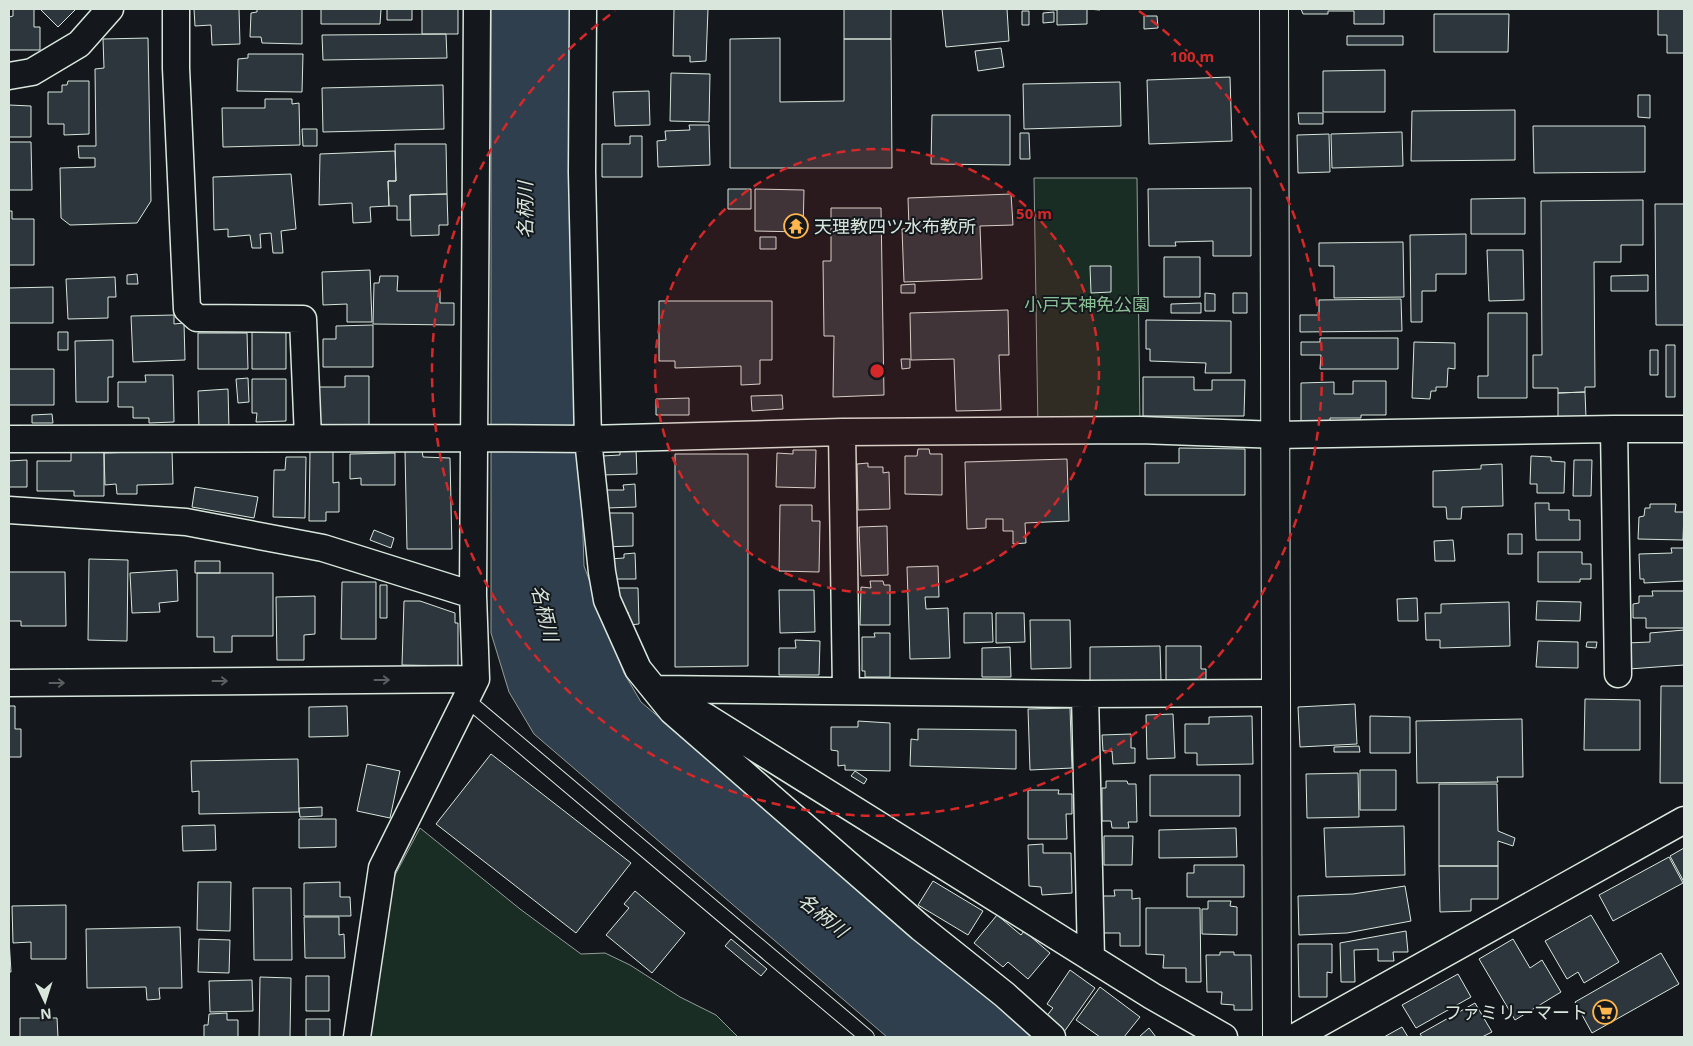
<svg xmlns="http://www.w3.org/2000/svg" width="1693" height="1046" font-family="'Open Sans','Noto Sans JP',sans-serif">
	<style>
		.green { fill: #1a2d24; stroke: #939e99 }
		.water { fill: #2f3f4d; stroke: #939e99 }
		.building { fill: #2c363c; stroke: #d8e6dc }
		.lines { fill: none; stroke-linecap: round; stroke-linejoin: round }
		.service-casing { stroke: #d8e6dc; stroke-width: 16 }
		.minor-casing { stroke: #d8e6dc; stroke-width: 29 }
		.tertiary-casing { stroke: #d8e6dc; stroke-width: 30 }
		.service { stroke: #14181c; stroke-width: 14 }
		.minor { stroke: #14181c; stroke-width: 26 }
		.tertiary { stroke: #14181c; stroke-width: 28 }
		.oneway { stroke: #59605f }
		.ring { fill: none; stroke: #d62828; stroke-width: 2.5; stroke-dasharray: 9 6 }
		.labels { text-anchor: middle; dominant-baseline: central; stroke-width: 4; stroke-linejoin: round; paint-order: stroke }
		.poi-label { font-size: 18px; fill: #d8e6dc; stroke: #14181c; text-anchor: start }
		.park-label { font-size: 18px; fill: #8ac095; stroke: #14181c }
		.water-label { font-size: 19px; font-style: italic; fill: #d8e6dc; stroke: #14181c }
		.centre { fill: #d62828; stroke: #14181c; stroke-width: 2.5 }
		.ring-label { font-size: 15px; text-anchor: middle; font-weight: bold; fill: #d62828; stroke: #14181c; stroke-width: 4; stroke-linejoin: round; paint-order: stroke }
	</style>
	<rect width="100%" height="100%" fill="#14181c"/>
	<path class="green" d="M1034,178H1137L1140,430L1038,431Z
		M420,828L520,909L581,954L605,953L630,965L680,997L716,1015L738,1037H367L393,879Z"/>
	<path class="water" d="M491,9H579L575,292L584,566L624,673L641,702L1036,1037H887L534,734L509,692L491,633Z"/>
	<path class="building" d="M13,9H34V27H40V50H9V17L13,16Z
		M40,9H76L58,27Z
		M194,9H239L240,44L212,45L211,25L195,26Z
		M257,9H302V44L262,43L261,37H250L251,13L257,12Z
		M321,9H381L380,24H321Z
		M387,9H412V20H387Z
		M422,9H458V34H422Z
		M674,9H708L706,61L690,62V56H673Z
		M844,9H891V39H844Z
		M942,9H1007L1009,41L946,47Z
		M1027,9H1100V10L1087,9V24L1057,25V10Z
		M1301,9H1384V24H1354V11H1328V14H1303Z
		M1658,9H1684V53H1667V35H1658Z
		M1022,11H1029V25H1022Z
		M1054,12V22L1043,23V13Z
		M1434,14H1509L1508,52H1434Z
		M1144,16H1157L1158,28L1144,29Z
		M446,34L447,58L323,60L322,35Z
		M1347,36H1403V45H1347Z
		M148,38L151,201L137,223L70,225L61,218L60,168L95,167V158H79L78,146H96L95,69L104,68L103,39Z
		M780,38V102L844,101V39H891L892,168H730V39Z
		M1001,48L1004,67L978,71L975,51Z
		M248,54H303L302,92L237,91L238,59L248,58Z
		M1385,70V112H1323V71Z
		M671,73L710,74L709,122L670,121Z
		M1230,77L1232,141L1149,144L1147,80Z
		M68,81H89V134L64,135V124H48V92H62V85H67Z
		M1120,82L1121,126L1024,129L1023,84Z
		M443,85L444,129L323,132L322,88Z
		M649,91L650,125L615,126L613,92Z
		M1638,95H1650V118L1638,117Z
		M265,99H292V104L299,103L300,145L223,147L222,108H265Z
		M9,105L31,106V137H9Z
		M1515,110V160L1411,161L1412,111Z
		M1298,113H1323V124H1299Z
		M932,115H1010V165L931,164Z
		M689,125H709L710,165L658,167L657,141L666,140L665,131L690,130Z
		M1533,126H1645V172L1534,173Z
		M302,129H317V146H303Z
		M1402,132L1403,166L1332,168L1331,134Z
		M1020,133H1029L1030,159H1020Z
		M1329,134L1330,172L1298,173L1297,135Z
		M630,136H642V177H602V144H630Z
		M9,142H31L32,190H9Z
		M395,144H446L447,194L410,195V220H397V206H389L388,181H396Z
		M395,151L396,181H388L389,206L370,207L371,222L353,223L352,203L319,205L320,154Z
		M291,174L296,229L281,231L283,253H273L271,233L260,234L261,248H252L250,235L228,237V229L214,230L213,177Z
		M1251,188V256H1213V241L1175,242L1176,246H1149L1148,189Z
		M728,189H751V209H728Z
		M755,189L804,190L803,232L755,231Z
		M447,194L448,225H439V235L411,236L410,195Z
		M1011,194L1013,225L980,226L982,279L904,282L902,229L909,228L908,198Z
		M1525,198V234H1471V199Z
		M1643,200V245H1621V262H1594L1595,387H1585V392L1558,393V388H1533V355H1542L1541,201Z
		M1655,204H1684V325H1656Z
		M831,208H881L884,395L833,397L834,336H824L823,261H831Z
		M9,211H12V219H34V265H9Z
		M1466,234V274H1436V291H1422V322H1411L1410,235Z
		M760,237H776V249H760Z
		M1403,242L1404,297L1334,298V266H1319V243Z
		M1487,250H1523L1524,300L1489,301Z
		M1164,257H1200V297H1164Z
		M1090,266H1111V292L1091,293Z
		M370,270L372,322H347V304L323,305L322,272Z
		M137,274L138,284H127V275Z
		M1648,275V291H1611V276Z
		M380,276H398L397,291H440V303H454V325L373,324L374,283H379Z
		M115,277L116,297H108V318L68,319L66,279Z
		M915,284V293H901V285Z
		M53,287V323H9V288Z
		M1205,293L1215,294V311H1205Z
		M1233,293H1247V313H1233Z
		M1401,299L1402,331L1300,332V315H1319V300Z
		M659,301H772V360H760V384L741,385V366L675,368V361H659Z
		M1201,303V313H1171V304Z
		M1008,310L1009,355H999L1001,410L956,411L954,359L911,360L910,313Z
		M1488,313H1527V398H1478V376H1488Z
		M174,315V324L184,323L185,360L133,362L131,316Z
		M1146,320L1231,321V373H1205L1206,363L1150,361V349H1146Z
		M373,325V367H323V339H336V326Z
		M58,332H68V350H58Z
		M252,332H286V369H252Z
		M198,333H247L248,369H198Z
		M1320,338H1398V369H1320L1321,355H1301V342H1320Z
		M113,340V377H108V402H76L75,341Z
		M1414,342L1455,343V369L1448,368L1447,387H1436V391H1431L1430,399L1412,398Z
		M1666,345H1675V397H1666Z
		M1650,350H1658V375H1650Z
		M901,359H910V368L902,369Z
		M9,369H54V405H9Z
		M145,375H173L174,422L149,423V418H133V407H118V382H146Z
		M345,376H369V426H317L316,387H345Z
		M1143,377H1194V390H1212V380H1245L1244,416H1143Z
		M248,378L249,402L238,403L236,379Z
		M252,379H286V421L256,422L257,413H252Z
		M1353,381H1386V415H1361V418H1330V422H1301V383L1334,382V394H1353Z
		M228,389L229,429L199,430L198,391Z
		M1585,392L1586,418H1558V393Z
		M782,395L783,409L752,411L751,396Z
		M689,398V415H656V399Z
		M52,414L53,423H32V415Z
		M1179,448L1245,449V495H1145V463H1179Z
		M636,449L637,474L602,475V456L620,455V451Z
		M918,449H929L930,454H942V495L905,494V456H917Z
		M422,450L423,457L450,458L452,549H407L405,451Z
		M793,450H816L815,488L776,487L777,453L793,454Z
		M172,451L173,484L137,485V494H117L116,484L105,485L104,453Z
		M310,451H333V483L339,482V512H326V521H309Z
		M71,452H104V496H74V491H37V461H71Z
		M395,453V485H361V478L350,479V454Z
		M675,454H748V666L675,667Z
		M1531,456L1551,457V461L1565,462L1564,493H1537V484H1530Z
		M9,457V461L27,460V487H9Z
		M286,457H306L305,518L273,517L274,470H285Z
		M1067,459L1069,521L1025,523L1026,543L1013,544V531H1003V519H986V528L967,529L965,462Z
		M1574,460H1592L1591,496H1573Z
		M868,463V467H883V473L889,472L890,509L858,510L857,464Z
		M1502,464L1503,506L1462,507L1461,519H1447L1446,507H1433V471L1481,469V465Z
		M635,484L636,507L607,508V490H624L623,485Z
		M195,487L258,497L254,518L192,507Z
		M1535,503H1549V510H1569V520H1580V540H1536Z
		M1650,504H1676L1675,512H1684L1683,540L1638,539L1639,517L1644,516L1645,508H1650Z
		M780,505H812V521H820L819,572L779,571Z
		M607,513H633V546L603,547Z
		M887,526L888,575L861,576L859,527Z
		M374,530L394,538L391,548L370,540Z
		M1508,534H1522V554H1508Z
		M1453,540L1455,561H1435L1434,541Z
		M1671,548H1684V581L1644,583V579H1640L1639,554L1672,553Z
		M1538,552H1582V564H1591V579H1580V582H1538Z
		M635,553L636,579H614L609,559L624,558V554Z
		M89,559L128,560L127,641L88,640Z
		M195,561H220V573H195Z
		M938,566L939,597H925L926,609L948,608L950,658L910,659L907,567Z
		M177,570L178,601L159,603L160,612L132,613L130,573Z
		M9,572H65L66,626H21V621H9Z
		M197,573H273V636H232V652H214V637H197Z
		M870,581H883L884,585H890V625H860L861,587L871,588Z
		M342,582H376V639H341Z
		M380,585H387V618H380Z
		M617,588H638L639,624L629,625L628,612H623Z
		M779,590H814L815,632L780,633Z
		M1652,591H1684V628H1646V618H1633V604L1639,603V596H1653Z
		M315,596V634L304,635V660H277L276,597Z
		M1417,598L1418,621H1398L1397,599Z
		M404,601H420L455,613V623H458V666L402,665Z
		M1537,601L1581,602L1580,621L1536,620Z
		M1509,602L1510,646L1440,648V640H1426L1425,613H1441V604Z
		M964,613H992L993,642L964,643Z
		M996,613H1024L1025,642L996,643Z
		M1030,620H1070L1071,668L1031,669Z
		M1684,630V665L1629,669L1627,643L1650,642V633Z
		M874,633H890V677H865V671H862V637H875Z
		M795,640L820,641L819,675H779V648H796Z
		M1538,641L1578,642V668L1536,667Z
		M1587,642H1597L1596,648L1586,647Z
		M1160,646L1161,680L1090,681V647Z
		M1166,646H1201V669H1206V679L1166,680Z
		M1010,647L1011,677H982V648Z
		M1661,686H1684V783H1660Z
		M1585,699L1640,700V750H1584Z
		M1355,704L1357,744L1300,747L1298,707Z
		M9,706H15V729H21V757H9Z
		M347,706L348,736L309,737V707Z
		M1070,708L1072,768L1030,770L1028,709Z
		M1173,714L1175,758L1147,759L1146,715Z
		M1252,716L1253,764L1197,765V753H1185V724H1209V717Z
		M1370,716L1410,717V753H1370Z
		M1522,719L1523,777H1497L1498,782L1417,783L1416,721Z
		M858,721L890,723V771L845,770V765L838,766V751L831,750V727H858Z
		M918,729L1016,730V769L910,766L911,739L918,740Z
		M1131,734V748H1135V763L1113,764L1112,751H1103L1102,735Z
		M1359,746L1360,752H1334V747Z
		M491,754L631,863L576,933L436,824Z
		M298,759L299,812L199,814V791L192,792L191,761Z
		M367,764L400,771L390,818L357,811Z
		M1360,770H1396V810H1360Z
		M855,771L867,779L864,784L851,776Z
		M1358,773L1359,817L1307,818L1306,774Z
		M1150,775H1240V816H1150Z
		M1106,781H1127L1128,784H1136L1137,822H1128L1129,828H1112L1111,821H1102V788H1106Z
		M1439,784H1497L1498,831L1515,838L1513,846L1498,841V866H1439Z
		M1028,790H1059L1058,794H1072V814H1066L1067,839H1028Z
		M322,807V816L300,817L299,808Z
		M299,819H336V847L299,848Z
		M215,825L216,850L183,851L182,826Z
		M1404,826L1405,875L1326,877L1324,828Z
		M1236,828L1237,857L1159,858V830Z
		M1104,836H1133L1132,865H1104Z
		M1043,844V853H1071L1072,893L1042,895L1041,887L1029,886L1028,845Z
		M1684,848V882L1670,856Z
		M1669,857L1683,883L1613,921L1599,895Z
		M1194,865H1244V897H1187V873H1194Z
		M1439,866H1498V899H1471V911L1440,912Z
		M933,881L983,911L968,935L918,905Z
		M198,882H231L230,931L197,930Z
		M340,882V897H350L351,916H304V883Z
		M1405,886L1411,921L1347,933L1299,935L1298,896L1353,894Z
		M253,888H291L292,960H254Z
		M1114,890H1132V899L1140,898V946H1120V933H1100L1099,896H1115Z
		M635,891L685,933L652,973L606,935L629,908L624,904Z
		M1208,901H1231L1230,906L1237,907V935L1202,934V909H1208Z
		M66,905V959H31V942L13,943L12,906Z
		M1146,908H1200L1201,982H1186V968H1163L1164,955L1146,954Z
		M997,915L1021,935L1024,931L1050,953L1028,979L1008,962L1003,967L974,943Z
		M1591,915L1619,962L1584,983L1578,972L1567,979L1545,941Z
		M304,917H339V935L344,934L345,958H305Z
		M180,927L182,988H159L160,999L147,1000L146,987L87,988L86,929Z
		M1406,931L1408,952H1393L1394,961H1378V949L1354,950L1355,982H1341L1340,943Z
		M9,939L11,972H9Z
		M199,939L230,940L229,973L198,972Z
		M731,939L767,969L761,976L725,946Z
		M1513,939L1530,968L1542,960L1561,992L1515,1020L1479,959Z
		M1298,944H1332V973L1327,972V997H1299Z
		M1220,952H1234V955H1251L1252,1010H1234V1005L1221,1004L1222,992H1207L1206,955H1220Z
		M1661,953L1679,984L1592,1033L1575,1002Z
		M1070,970L1095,988L1064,1032L1045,1018L1053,1008L1047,1004Z
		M1458,974L1471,997L1416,1028L1402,1005Z
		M306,976H329V1011H306Z
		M260,977L291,978L290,1037H259Z
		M252,980L253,1011L210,1012L209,981Z
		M1100,987L1140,1017L1124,1037H1100L1076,1020Z
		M1475,1003L1492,1032L1482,1037H1422L1420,1034Z
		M227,1013V1020H238V1037H204V1025H208L209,1014Z
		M20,1018H57L58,1037H20Z
		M306,1019H330V1037H306Z
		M1402,1027L1408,1037H1384Z
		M1149,1028L1156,1037H1139Z"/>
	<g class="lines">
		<g class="service-casing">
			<path id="service" d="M466,699L867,1037"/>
		</g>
		<g class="minor-casing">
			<path id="minor" d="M176,9V68L187,309L197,318L303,319L308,438
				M583,9L582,172L588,439L602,572L607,600L638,669L672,711L921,928L1005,995L1052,1037
				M9,76L32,72L79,44L110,9
				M1614,429L1618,674
				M842,432L846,691
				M9,439L475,438L588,439L842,432L1140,430L1276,435L1614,429H1684
				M9,510L186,522L323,548L473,595
				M9,683L476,679
				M659,689L1085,694L1276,693
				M1085,694L1091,958
				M674,700L706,717L1152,996L1224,1037
				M357,1037L382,868L476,679L473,595L477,9
				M1295,1037L1684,820"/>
		</g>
		<g class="tertiary-casing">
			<path id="tertiary" d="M1274,9L1277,1037"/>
		</g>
		<use href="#service" class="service"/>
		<use href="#minor" class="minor"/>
		<use href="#tertiary" class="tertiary"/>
	</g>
	<defs><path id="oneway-shaft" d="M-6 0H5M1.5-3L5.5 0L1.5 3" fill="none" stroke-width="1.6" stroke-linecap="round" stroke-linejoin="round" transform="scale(1.25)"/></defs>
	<g class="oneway">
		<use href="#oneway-shaft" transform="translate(382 680)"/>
		<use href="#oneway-shaft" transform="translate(220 681)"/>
		<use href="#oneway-shaft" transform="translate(57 683)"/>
	</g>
	<circle cx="877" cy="371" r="222" fill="#d62828" fill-opacity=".12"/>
	<g class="ring">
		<circle cx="877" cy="371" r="222"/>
		<path d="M1139 11A445 445 0 1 1 615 11"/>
	</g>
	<defs>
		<g id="temple-ring" transform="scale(1.25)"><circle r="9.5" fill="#14181c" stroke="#ffb74d" stroke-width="1.5"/><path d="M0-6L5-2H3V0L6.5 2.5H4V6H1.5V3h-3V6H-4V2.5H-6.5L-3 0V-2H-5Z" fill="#ffb74d"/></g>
		<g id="supermarket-ring" transform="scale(1.25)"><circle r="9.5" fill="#14181c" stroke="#ffb74d" stroke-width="1.5"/><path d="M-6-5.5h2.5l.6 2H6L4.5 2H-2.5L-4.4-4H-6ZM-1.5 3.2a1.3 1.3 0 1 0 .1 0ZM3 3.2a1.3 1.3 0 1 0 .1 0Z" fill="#ffb74d"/></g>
	</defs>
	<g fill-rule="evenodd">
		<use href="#temple-ring" x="796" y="226"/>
		<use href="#supermarket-ring" x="1605" y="1012"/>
	</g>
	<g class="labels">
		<g class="poi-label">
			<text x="814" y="226">天理教四ツ水布教所</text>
			<text x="1588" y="1012" text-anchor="end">ファミリーマート</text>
		</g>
		<g class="park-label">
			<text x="1087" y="304">小戸天神免公園</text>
		</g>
		<g class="water-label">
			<text transform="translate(525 210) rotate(-90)">名柄川</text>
			<text transform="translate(545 613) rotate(76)">名柄川</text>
			<text transform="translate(823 915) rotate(39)">名柄川</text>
		</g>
	</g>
	<circle cx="877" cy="371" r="8" class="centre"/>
	<g class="ring-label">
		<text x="1192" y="62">100 m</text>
		<text x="1034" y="219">50 m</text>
	</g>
	<rect width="1693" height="1046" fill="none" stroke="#d8e6dc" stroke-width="20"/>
	<g transform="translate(45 1001) rotate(176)" stroke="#14181c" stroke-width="4" paint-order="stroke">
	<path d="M0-4L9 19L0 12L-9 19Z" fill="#d8e6dc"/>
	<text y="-8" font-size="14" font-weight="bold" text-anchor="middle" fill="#d8e6dc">N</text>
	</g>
</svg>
